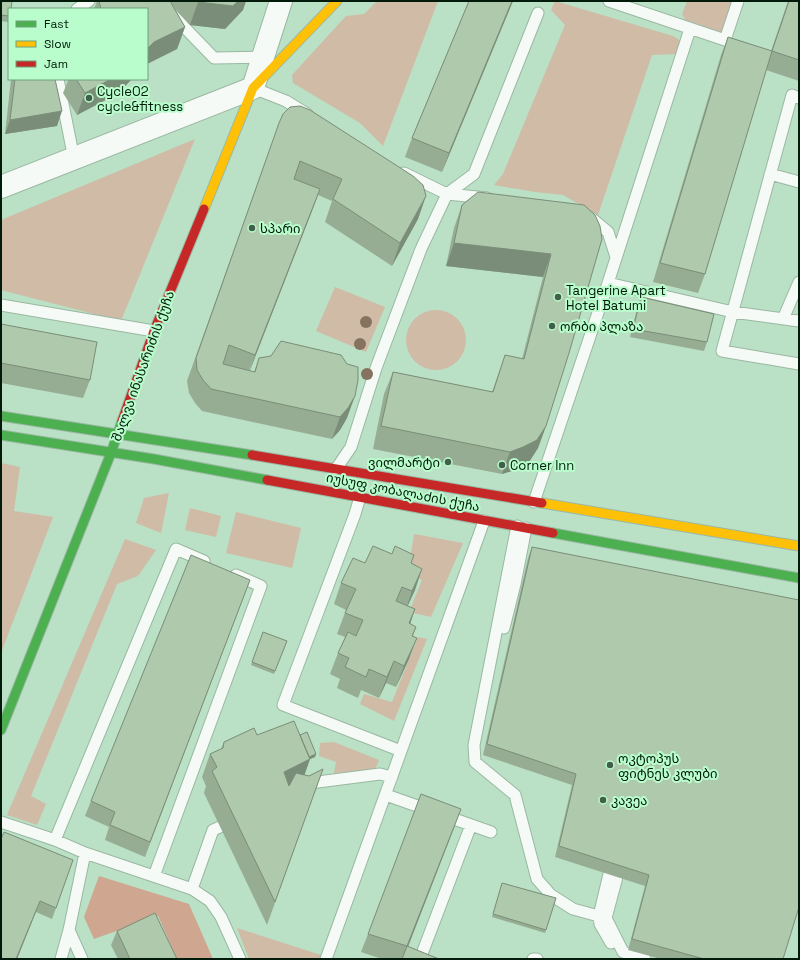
<svg xmlns="http://www.w3.org/2000/svg" width="800" height="960" font-family="'Space Grotesk','Noto Sans Georgian',sans-serif">
	<style>
		.green { fill: #d0bba6 }
		.forest { fill: #cfa68f }
		.lines { fill: none; stroke-linecap: round; stroke-linejoin: round }
		.lane-casing { stroke: #9ab8a2; stroke-width: 13 }
		.street-casing { stroke: #9ab8a2; stroke-width: 24 }
		.fast-casing { stroke: #9ab8a2; stroke-width: 11 }
		.slow-casing { stroke: #9ab8a2; stroke-width: 11 }
		.jam-casing { stroke: #9ab8a2; stroke-width: 11 }
		.lane { stroke: #f5faf6; stroke-width: 11 }
		.street { stroke: #f5faf6; stroke-width: 22 }
		.fast { stroke: #4caf50; stroke-width: 9 }
		.slow { stroke: #ffc107; stroke-width: 9 }
		.jam { stroke: #c62828; stroke-width: 9 }
		.tree { fill: #85725f }
		.wall { fill: #96ad93 }
		.shaded-wall { fill: #7a8d78 }
		.building { fill: #aec9ab; stroke: #7a8d78 }
		.poi-dot { fill: #425f4b; stroke: #b8fdcb; stroke-width: 1.5 }
		.labels { text-anchor: middle; dominant-baseline: central; stroke-width: 4; stroke-linejoin: round; paint-order: stroke }
		.poi-label { font-size: 13px; fill: #011a09; stroke: #b8fdcb; text-anchor: start }
		.street-label { font-size: 13px; fill: #011a09; stroke: #b8fdcb }
	</style>
	<rect width="100%" height="100%" fill="#bae0c5"/>
	<path class="green" d="M377,1H438L383,146L360,123L293,83L292,75L346,16L364,14Z
		M555,1L673,36L681,41L676,54L652,55L598,215L563,195L535,192L494,185L503,174L565,25L551,10Z
		M687,1H738L725,40L690,29L682,14Z
		M195,139L121,321L1,290V220Z
		M335,287L385,307L366,352L316,331Z
		M406 340a30 30 0 1 1 60 0a30 30 0 1 1-60 0Z
		M1,463L20,467L14,511L53,517L1,653Z
		M169,493L161,533L136,523L144,498Z
		M190,508L221,516L216,537L185,530Z
		M236,512L301,528L292,568L226,553Z
		M414,534L463,543L431,617L409,612L422,580L408,573Z
		M125,539L156,550L138,576L117,584L31,796L46,804L37,825L7,815Z
		M418,637L427,639L394,721L360,704L364,694L392,702Z
		M334,742L379,760L375,770L334,773L336,762L319,756L320,743Z
		M237,928L321,955L320,959H249Z"/>
	<path class="forest" d="M99,876L189,904L213,959H177L158,916L94,939L84,917Z"/>
	<g class="lines">
		<g class="lane-casing">
			<path id="lane" d="M159,1L214,58L263,57
				M609,1L725,40L738,1
				M77,9L89,1
				M58,79L74,159
				M253,88L286,101L307,114
				M799,98L792,95L722,351L799,364
				M404,173L447,194L474,174L538,13
				M770,174L799,182
				M590,217L608,232L616,257
				M608,283L733,312L799,321
				M1,305L154,331
				M783,319L799,282
				M336,469L351,447L376,368L421,249L447,194L487,198
				M360,497L355,514L283,705L401,751
				M534,502L608,283L690,29
				M517,526L474,745L475,762L515,795L537,879L551,895L573,909L606,918
				M504,628L515,584L526,528
				M306,784L310,783L380,774L392,777
				M386,795L491,832
				M1,822L55,840L85,853L192,889L210,901L221,917L240,959
				M55,840L176,549L204,561
				M609,874L599,916L600,924L611,943
				M154,876L261,586L236,575
				M617,877L606,918L623,952L645,959
				M192,889L213,830L220,827
				M69,930L82,959
				M61,959L69,930L85,853
				M326,959L484,521
				M420,959L471,825
				M533,959H537"/>
		</g>
		<g class="street-casing">
			<path id="street" d="M1,187L253,88L281,1"/>
		</g>
		<g class="fast-casing">
			<path id="fast" d="M1,416L252,455
				M1,435L154,459L267,480
				M553,533L799,578
				M1,730L111,453L122,421"/>
		</g>
		<g class="slow-casing">
			<path id="slow" d="M204,209L253,88L337,1
				M542,503L799,546"/>
		</g>
		<g class="jam-casing">
			<path id="jam" d="M122,421L154,331L204,209
				M252,455L542,503
				M267,480L553,533"/>
		</g>
		<use href="#lane" class="lane"/>
		<use href="#street" class="street"/>
		<use href="#fast" class="fast"/>
		<use href="#slow" class="slow"/>
		<use href="#jam" class="jam"/>
	</g>
	<g class="tree">
		<circle cx="366" cy="322" r="6"/>
		<circle cx="360" cy="344" r="6"/>
		<circle cx="367" cy="374" r="6"/>
	</g>
	<path class="wall" d="M1,1L9,9V18L8,22L1,21Z
		M97,1H246L243,10L225,29L190,25L173,6L185,27L177,49L147,64V9H94Z
		M469,1H513L442,172L405,157L412,138Z
		M788,1H799V81L766,70L705,274L698,293L653,282L721,55L728,37L771,51Z
		M11,79H55L57,126L5,134Z
		M67,79H132L117,94L77,115L63,93L68,81Z
		M271,146L423,185L418,219L392,266L325,222L332,201L318,195L249,371L254,372L259,358L347,418L340,430L332,439L202,411L195,403L189,393L187,381Z
		M462,205H584L546,426L538,448L529,462L515,470L502,474L373,449L384,394L393,372L492,392L505,355L522,359L543,277L446,266L454,228Z
		M641,297L707,342L704,351L630,337L638,305Z
		M1,324L90,380L83,398L1,383Z
		M532,547L783,959H661L628,950L645,886L555,857L572,785L483,755L528,558Z
		M392,554L414,555L411,564L415,590L407,606L410,624L416,627L413,636L409,659L396,687L386,683L379,698L361,690L358,698L337,688L340,679L330,674L338,653L345,637L337,634L346,610L334,604L341,583L365,563Z
		M250,580L145,857L105,840L109,827L85,816L91,801Z
		M263,632L287,641L274,674L251,665Z
		M257,735L316,754L315,757L310,759L304,775L309,776L323,769L267,925L204,793L206,786L202,777L210,754L221,749L224,742Z
		M454,828L408,947L439,959H382L361,952L368,934Z
		M1,839L73,860L52,919L36,912L17,959H1Z
		M502,883L556,898L545,933L492,917Z
		M117,931L177,959H118L111,945Z"/>
	<path class="shaded-wall" d="M246,1L243,10L225,29L190,25L198,2Z
		M512,1H513L442,172L449,153Z
		M185,27L177,49L147,64V49L154,42Z
		M111,79H132L117,94L77,115L85,93Z
		M62,111L57,126L5,134L10,120Z
		M320,189L312,211L247,378L255,355Z
		M426,196L418,219L392,266L400,243Z
		M454,243L551,254L543,277L446,266Z
		M355,396L347,418L340,430L332,439L340,417Z
		M546,426L538,448L529,462L515,470L502,474L510,452Z
		M422,569L415,590L405,612L412,591Z
		M415,609L408,631L409,623Z
		M417,638L409,659L396,687L404,666Z
		M394,661L386,683L379,698L387,677Z
		M316,754L315,757L295,765L296,762Z
		M310,759L302,782L276,795L284,772Z
		M461,809L454,828L403,959L407,946Z
		M40,901L17,959H16Z"/>
	<path class="building" d="M1,1H12L11,9H9V16L1,15Z
		M99,1H170L185,27L154,42L147,49V9H101Z
		M197,1H238L233,6L198,2Z
		M469,1H512L449,153L412,138Z
		M789,1H799V60L772,51Z
		M728,37L772,51L705,274L660,263Z
		M15,79H55L62,111L10,120Z
		M76,79H111L85,93Z
		M300,106L310,110L413,176L423,185L426,196L400,243L333,199L342,179L300,161L294,179L320,189L255,355L229,345L223,364L255,372L259,358L271,356L281,341L341,355L347,364L358,367V380L355,396L348,408L340,417L211,389L203,380L197,370L196,358L279,123L283,114L290,107Z
		M478,192L584,205L595,215L600,226L602,239L569,353L546,426L537,440L523,447L510,452L381,426L393,372L493,392L505,355L524,359L551,254L454,243L462,205Z
		M641,297L714,314L707,342L633,329Z
		M1,324L97,342L90,380L1,363Z
		M373,546L392,554L395,546L414,555L411,563L422,569L412,591L402,587L396,601L415,609L409,623L416,627L412,636L417,638L404,666L394,661L387,677L369,669L366,677L345,667L349,658L338,653L348,632L356,636L363,620L345,613L356,589L341,583L353,558L365,563Z
		M532,547L799,600V907L783,959H704L632,939L649,875L559,846L576,774L487,744Z
		M191,555L250,580L150,842L110,825L115,812L91,801Z
		M263,632L287,641L275,671L252,662Z
		M294,721L310,759L284,772L289,786L296,773L309,776L323,769L275,902L212,771L217,767L210,754L223,748L224,742L254,728L257,735Z
		M307,732L316,754L309,757L300,735Z
		M421,794L461,809L407,946L439,959H402L407,946L368,934Z
		M4,832L73,860L56,908L40,901L16,959H1V839Z
		M502,883L556,898L546,930L493,914Z
		M155,913L177,959H130L117,931Z"/>
	<g class="poi-dot">
		<circle cx="89" cy="98" r="4"/>
		<circle cx="252" cy="228" r="4"/>
		<circle cx="558" cy="297" r="4"/>
		<circle cx="552" cy="326" r="4"/>
		<circle cx="448" cy="462" r="4"/>
		<circle cx="502" cy="465" r="4"/>
		<circle cx="610" cy="765" r="4"/>
		<circle cx="603" cy="800" r="4"/>
	</g>
	<g class="labels">
		<g class="poi-label">
			<text x="97" y="91">CycleO2<tspan x="97" dy="15">cycle&amp;fitness</tspan></text>
			<text x="260" y="228">სპარი</text>
			<text x="566" y="290">Tangerine Apart<tspan x="566" dy="15">Hotel Batumi</tspan></text>
			<text x="560" y="326">ორბი პლაზა</text>
			<text x="440" y="462" text-anchor="end">ვილმარტი</text>
			<text x="510" y="465">Corner Inn</text>
			<text x="618" y="758">ოკტოპუს<tspan x="618" dy="15">ფიტნეს კლუბი</tspan></text>
			<text x="611" y="800">კავეა</text>
		</g>
		<g class="street-label">
			<text transform="translate(143 366) rotate(-70)">შალვა ინასარიძის ქუჩა</text>
			<text transform="translate(403 492) rotate(11)">იუსუფ კობალაძის ქუჩა</text>
		</g>
	</g>
	<rect width="800" height="960" fill="none" stroke="#011a09" stroke-width="4"/>
	<rect x="8" y="8" width="140" height="72" fill="#b8fdcb" stroke="#6fa27d"/>
	<rect x="16" y="21" width="20" height="6" fill="#4caf50" stroke="#6fa27d"/>
	<text x="44" y="28" font-size="12" fill="#011a09">Fast</text>
	<rect x="16" y="41" width="20" height="6" fill="#ffc107" stroke="#6fa27d"/>
	<text x="44" y="48" font-size="12" fill="#011a09">Slow</text>
	<rect x="16" y="61" width="20" height="6" fill="#c62828" stroke="#6fa27d"/>
	<text x="44" y="68" font-size="12" fill="#011a09">Jam</text>
</svg>
